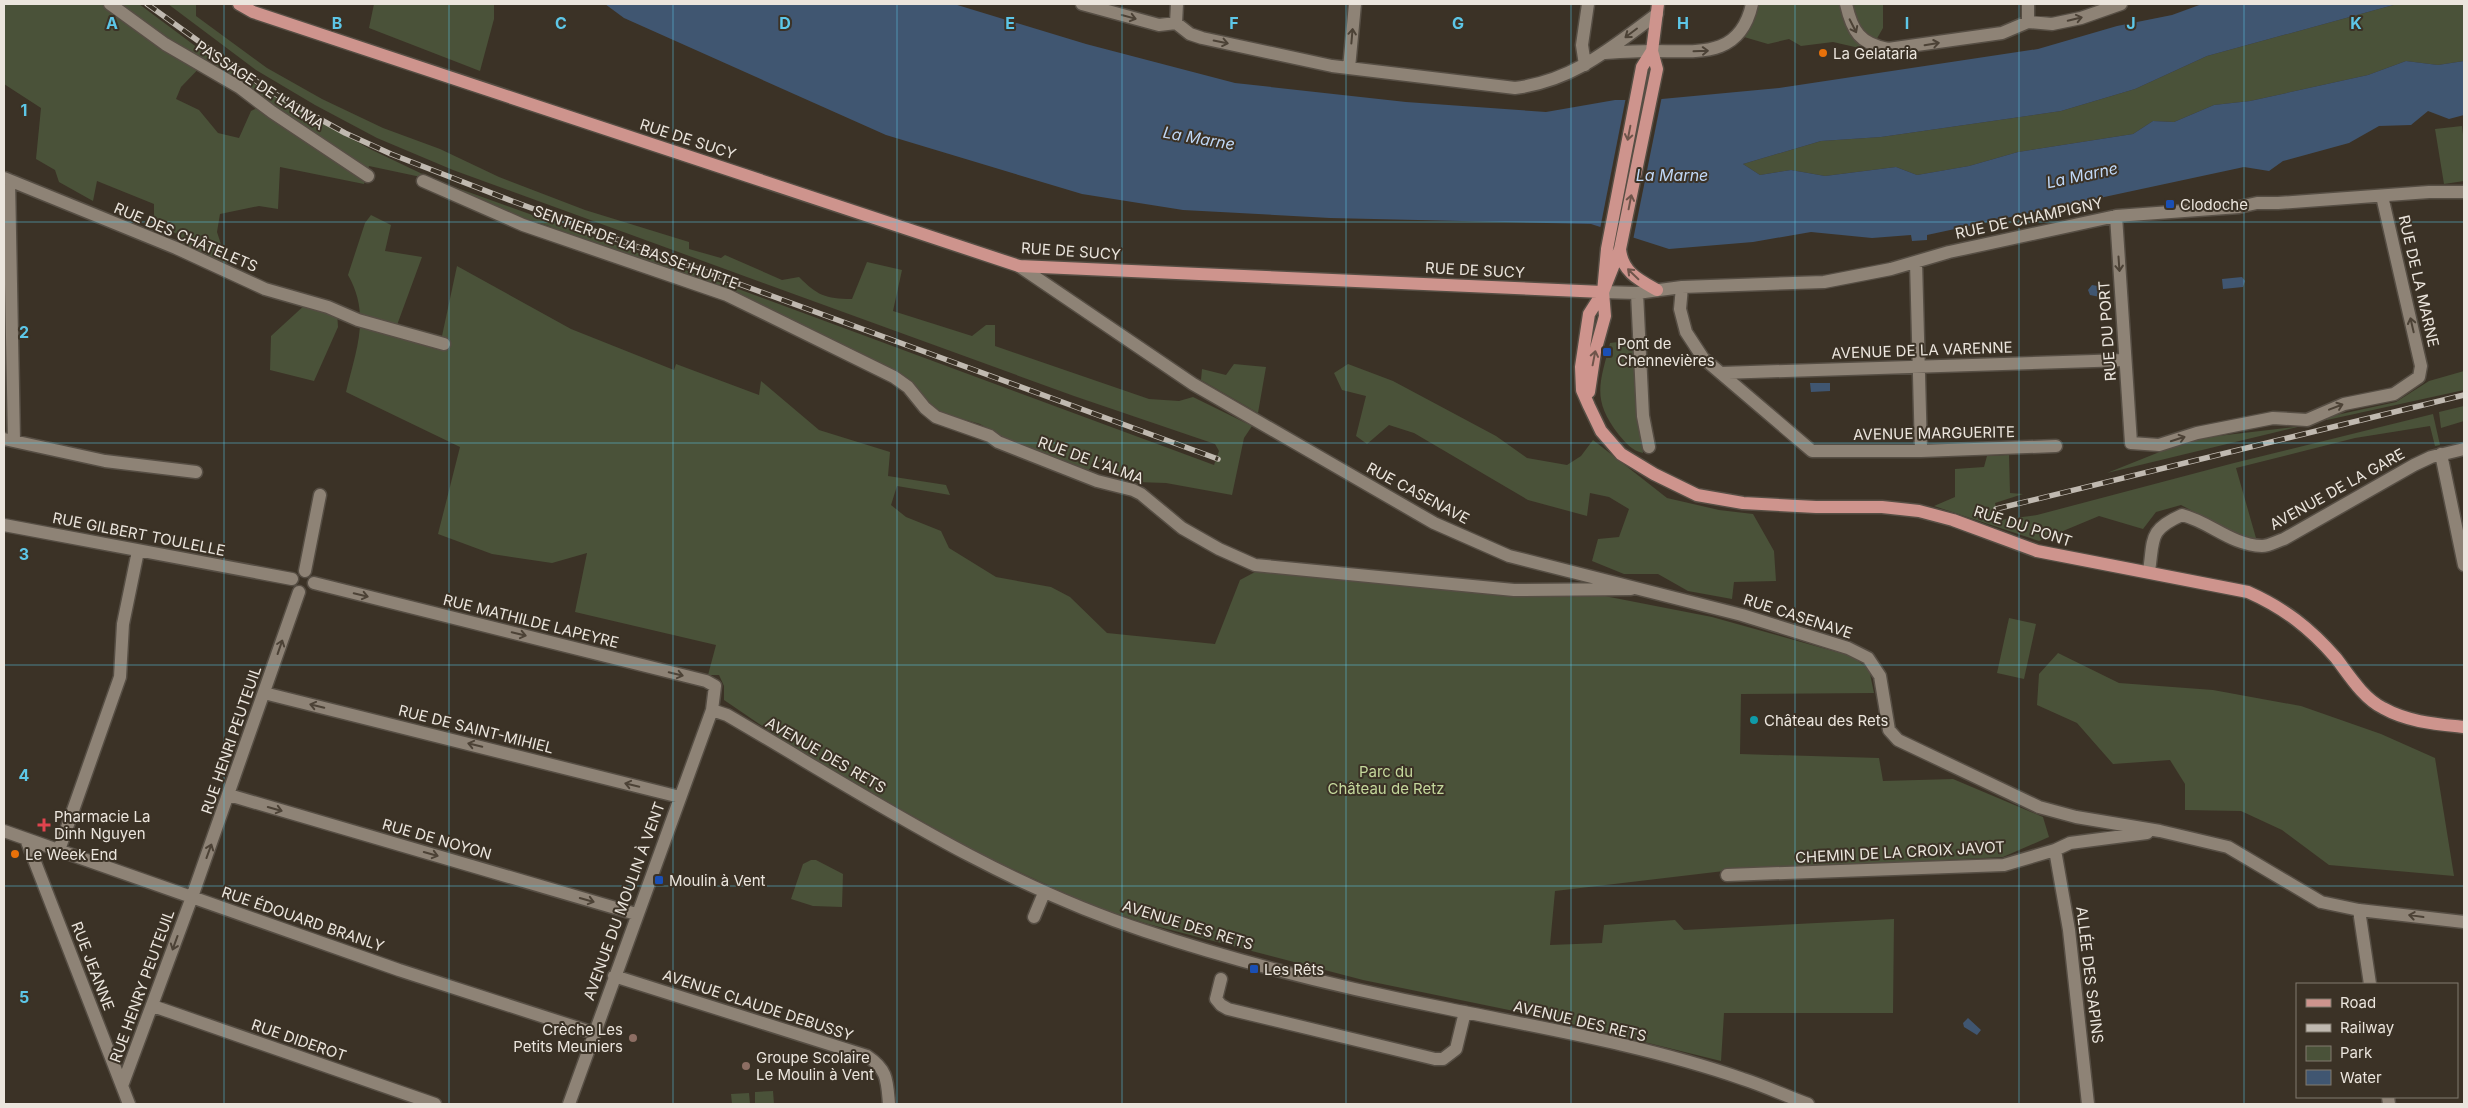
<svg xmlns="http://www.w3.org/2000/svg" width="2468" height="1108" font-family="Inter,sans-serif">
	<style>
		.green { fill: #4a5239; fill-rule: evenodd }
		.water { fill: #405671 }
		.pier { fill: #3b3226 }
		.lines { fill: none; stroke-linecap: round; stroke-linejoin: round }
		.minor-casing { stroke: #564e44; stroke-width: 15 }
		.major-casing { stroke: #564e44; stroke-width: 15 }
		.minor { stroke: #8e8376; stroke-width: 12 }
		.major { stroke: #ce948d; stroke-width: 12 }
		.rail-casing { stroke: #c0b9b0; stroke-width: 5.5 }
		.rail { stroke: #3b3226; stroke-width: 4; stroke-dasharray: 11; stroke-linecap: butt }
		.oneway { stroke: #4c4236 }
		.oneway2 { stroke: #6e544a }
		.grid { fill: none; stroke: #5dc7e8; stroke-width: 1; stroke-opacity: 0.55 }
		.food-dot { fill: #e8710a; stroke: #3b3226; stroke-width: 2 }
		.transit-dot { fill: #1a4fb4; stroke: #3b3226; stroke-width: 2 }
		.culture-dot { fill: #0f9aa8; stroke: #3b3226; stroke-width: 2 }
		.health-dot { fill: #e0444e; stroke: #3b3226; stroke-width: 2 }
		.education-dot { fill: #8d6e63; stroke: #3b3226; stroke-width: 2 }
		.labels { text-anchor: middle; dominant-baseline: central; stroke-width: 4; stroke-linejoin: round; paint-order: stroke }
		.poi-label { font-size: 15px; fill: #ebe5dd; stroke: #3b3226; text-anchor: start }
		.street-label { font-size: 15px; fill: #ebe5dd; stroke: #3b3226 }
		.park-label { font-size: 15px; fill: #c5d89c; stroke: #3b3226 }
		.water-label { font-size: 16px; font-style: italic; fill: #c0d8f7; stroke: #3b3226 }
		.grid-label { font-size: 16px; text-anchor: middle; font-weight: bold; fill: #5dc7e8; stroke: #3b3226; stroke-width: 4; stroke-linejoin: round; paint-order: stroke }
	</style>
	<rect width="100%" height="100%" fill="#3b3226"/>
	<path class="green" d="M4,4H139L210,57L277,98L372,150L435,180L741,290L1214,465L1219,451L1215,444L1074,396L453,170L377,138L315,105L256,70L168,4H196V16L267,68L322,99L383,128L440,149L499,177L585,210L689,242V249L721,258L725,255L782,280L799,277C817,295 825,299 852,299L867,262L902,270L893,311L972,336L986,325H995V346L1149,399L1179,401L1193,397L1252,426L1244,438L1232,495L1166,483L1136,482L1096,460L1088,471L1011,442L980,424L938,412L824,340L572,238L549,226L508,213L435,180L369,166L364,184L280,167L278,209L259,206L220,214L217,232L229,269L181,245L177,234L154,222V204L97,181L93,201L59,182L55,170L36,159L41,108L4,84ZM208,59L267,103L251,111L239,138L218,133L199,110L176,99L181,87Z
		M374,4H494V19L480,71L369,28Z
		M1756,4H1883V28L1875,42L1881,53L1833,42L1801,46L1789,39L1768,44L1744,37Z
		M2397,4H2464V61L2438,65L2406,61L2368,75L2250,101L2214,105L2174,122L2153,121L2133,134L2018,152L1969,166L1917,175L1896,167L1825,176L1791,170L1760,175L1743,164L1821,141L1881,137L2061,111L2135,89L2207,56Z
		M2462,126L2464,143V181L2444,184L2435,129Z
		M371,215L391,225L385,251L422,257L393,336L439,350L457,266L571,329L674,370L676,364L759,395L761,381L819,430L890,452L888,476L946,485L950,495L897,486L891,505L906,517L941,531L949,548L996,577L1051,587L1070,597L1107,633L1215,644L1240,580L1255,572L1584,592L1712,617L1851,656L1869,669L1874,693L1741,694L1740,754L1879,758L1883,781L1953,779L2043,817L2049,837L2003,857L1724,871L1555,891L1550,945L1602,943L1604,925L1675,920L1684,930L1894,919L1893,1013H1724L1721,1061L1543,1017L1363,980L1148,924L1095,907L976,852L802,753L724,700V686L719,675H708L716,645L575,612L587,553L552,563L492,554L438,534L460,447L346,392C356,350 371,315 348,275L365,223Z
		M307,303L337,312L338,327L314,381L270,370L271,336Z
		M1633,340L1643,453C1631,450 1627,444 1619,435C1591,399 1600,383 1610,343Z
		M1234,364L1266,367L1258,413L1201,380L1202,369L1226,375Z
		M1348,364L1393,381L1496,436L1527,458L1567,465L1581,456L1593,440L1667,498L1719,510L1753,514L1774,551L1776,581L1734,582L1732,599L1688,591L1658,574H1624L1592,561L1598,539L1619,537L1629,509L1609,497L1590,493L1587,516L1528,500L1414,433L1389,425L1367,444L1356,436L1366,396L1342,390L1334,373Z
		M2464,371V390L2327,420V417L2396,402L2429,381Z
		M2464,406V421L2441,428L2439,412Z
		M2433,414L2440,445L2435,446L2430,426L2355,438L2236,468L2258,545L2181,505L2156,512L2143,529L2099,516L2039,541L1934,506L1955,497V469L1984,467L1987,456L2009,455L2010,493L2023,494L1995,503L1999,520L2037,515L2234,463Z
		M2302,426L2107,473L2192,439Z
		M2009,618L2036,624L2024,679L1997,673Z
		M2058,653L2119,683L2213,690L2301,706L2381,734L2435,758L2454,876L2329,865L2282,830L2241,811L2185,810V784L2170,760L2113,764L2077,723L2037,705L2039,674Z
		M811,860H816L843,874L842,907L813,906L791,899L803,864Z
		M773,1091L774,1104H755V1092Z
		M749,1093L750,1104H732L731,1094Z"/>
	<path class="water" d="M605,4H954L1086,44L1235,83L1406,102L1546,112L1615,100H1651L1779,88L2038,49L2117,26L2172,15L2202,4H2397L2207,56L2135,89L2061,111L1881,137L1821,141L1743,164L1760,175L1791,170L1825,176L1896,167L1917,175L1969,166L2018,152L2133,134L2153,121L2174,122L2214,105L2250,101L2368,75L2406,61L2438,65L2464,61V115L2449,119L2428,111L2411,125L2379,126L2349,143L2283,161L2269,171L2244,167L1927,235V240L1912,241L1911,235L1872,238L1811,232L1753,242L1669,249L1591,224L1330,218L1183,210L1082,194L886,135L624,18Z
		M2242,277L2245,281L2243,287L2223,289L2222,279Z
		M2092,285L2098,286L2105,291V298L2090,295L2088,290Z
		M1810,383H1830V391L1811,392Z
		M1968,1018L1981,1030L1977,1035L1964,1027L1963,1023Z"/>
	<path class="pier" d="M1662,96L1633,240L1600,229L1626,97Z"/>
	<g class="lines">
		<g class="minor-casing">
			<path id="minor" d="M110,4L165,44L239,87L272,112L368,176
				M1082,4L1159,25L1176,23L1190,34L1202,38L1332,66L1515,88C1573,81 1611,48 1657,14
				M1846,4C1852,31 1860,44 1888,49L2002,33L2028,22L2052,24L2081,18L2121,4
				M2028,22V4
				M1176,23L1177,4
				M1605,53C1621,52 1637,51 1652,51C1697,51 1740,59 1752,4
				M1585,65L1582,45L1588,4
				M1349,68L1355,4
				M4,178L176,248L265,289L328,307L358,320L444,344
				M9,180L14,441
				M423,181L523,225L727,295L894,377L908,387L925,408L936,417L990,436L998,442L1097,481L1133,490L1141,494L1182,528L1219,549L1255,565L1514,590L1631,589
				M2116,216L2131,443L2159,445L2197,433L2273,418L2307,420L2344,404L2394,394L2419,377L2421,366L2382,196
				M1916,262L1921,451
				M1019,266L1193,384L1434,523L1509,556L1742,615L1848,648L1868,658L1880,676L1889,730L1898,740L2039,807L2076,817L2160,831L2228,847L2321,902L2359,910L2464,922
				M1682,287L1680,309L1686,332L1703,358L1812,451H1921L2056,446
				M1603,292L1637,293L1682,287L1824,282L1891,269L1949,252L2116,216L2239,207L2257,203H2278L2429,192H2464
				M1637,293L1643,416L1649,447
				M1721,373L2125,360
				M4,439L105,461L196,472
				M2441,454L2464,565
				M4,525L292,579
				M305,571L320,495
				M2149,571C2154,539 2148,530 2182,515C2210,522 2231,545 2262,546C2269,546 2277,541 2284,539L2414,465L2431,457L2464,449
				M314,583L706,681L715,686L712,710L569,1104
				M264,693L680,797
				M712,710L727,715C863,794 994,882 1145,931C1244,964 1347,989 1449,1009C1547,1029 1648,1046 1743,1079C1765,1086 1786,1096 1808,1104
				M229,795L636,914
				M4,831L399,970L594,1033
				M26,839L129,1104
				M59,850L120,677L123,624L138,551
				M2055,850L2069,930L2088,1104
				M1727,875L2004,865L2055,850L2070,843L2147,833
				M2359,910L2370,984
				M1034,917L1044,893
				M614,976L867,1056C888,1070 887,1081 889,1104
				M1221,979L1216,999L1221,1005L1228,1009L1435,1059H1443L1456,1049L1465,1012
				M153,1006L435,1104
				M122,1086L192,897L299,592
				M2388,1097L2389,1104"/>
		</g>
		<g class="major-casing">
			<path id="major" d="M239,4L253,12L1019,266L1603,292
				M1658,4L1652,51L1657,69L1620,249L1603,292L1589,314L1581,367L1582,390L1589,406L1601,431L1621,454L1654,474L1697,495L1743,503L1816,507H1882L1919,511L1953,520L2037,551L2248,592C2284,608 2310,628 2336,658C2349,675 2363,698 2383,708C2408,722 2436,724 2464,727
				M1620,249C1622,272 1639,280 1657,290
				M1589,392L1595,352L1605,316L1603,292L1607,249L1642,67L1652,51"/>
		</g>
		<use href="#minor" class="minor"/>
		<use href="#major" class="major"/>
		<g class="rail-casing">
			<path id="rail" d="M147,4L226,61L280,97L345,133L391,154L512,201L1218,459
				M1996,509L2464,395"/>
		</g>
		<use href="#rail" class="rail"/>
	</g>
	<defs><path id="oneway-shaft" d="M-6 0H5M1.5-3L5.5 0L1.5 3" fill="none" stroke-width="1.6" stroke-linecap="round" stroke-linejoin="round" transform="scale(1.25)"/></defs>
	<g class="oneway">
		<use href="#oneway-shaft" transform="translate(1129 17) rotate(15)"/>
		<use href="#oneway-shaft" transform="translate(2075 19) rotate(-14)"/>
		<use href="#oneway-shaft" transform="translate(1853 26) rotate(63)"/>
		<use href="#oneway-shaft" transform="translate(1631 33) rotate(143)"/>
		<use href="#oneway-shaft" transform="translate(1352 36) rotate(-85)"/>
		<use href="#oneway-shaft" transform="translate(1221 42) rotate(11)"/>
		<use href="#oneway-shaft" transform="translate(1932 44) rotate(-9)"/>
		<use href="#oneway-shaft" transform="translate(1701 51) rotate(-2)"/>
		<use href="#oneway-shaft" transform="translate(2119 264) rotate(86)"/>
		<use href="#oneway-shaft" transform="translate(2412 325) rotate(-103)"/>
		<use href="#oneway-shaft" transform="translate(2336 407) rotate(-21)"/>
		<use href="#oneway-shaft" transform="translate(2178 439) rotate(-18)"/>
		<use href="#oneway-shaft" transform="translate(361 595) rotate(14)"/>
		<use href="#oneway-shaft" transform="translate(519 634) rotate(14)"/>
		<use href="#oneway-shaft" transform="translate(280 647) rotate(-71)"/>
		<use href="#oneway-shaft" transform="translate(676 674) rotate(14)"/>
		<use href="#oneway-shaft" transform="translate(317 706) rotate(-166)"/>
		<use href="#oneway-shaft" transform="translate(475 745) rotate(-166)"/>
		<use href="#oneway-shaft" transform="translate(632 785) rotate(-166)"/>
		<use href="#oneway-shaft" transform="translate(275 809) rotate(16)"/>
		<use href="#oneway-shaft" transform="translate(209 851) rotate(-70)"/>
		<use href="#oneway-shaft" transform="translate(431 854) rotate(16)"/>
		<use href="#oneway-shaft" transform="translate(587 900) rotate(16)"/>
		<use href="#oneway-shaft" transform="translate(2416 916) rotate(-172)"/>
		<use href="#oneway-shaft" transform="translate(175 943) rotate(110)"/>
	</g>
	<g class="oneway2">
		<use href="#oneway-shaft" transform="translate(1629 133) rotate(101)"/>
		<use href="#oneway-shaft" transform="translate(1630 202) rotate(-79)"/>
		<use href="#oneway-shaft" transform="translate(1633 274) rotate(-136)"/>
		<use href="#oneway-shaft" transform="translate(1594 358) rotate(-79)"/>
	</g>
	<path class="grid" d="M224,4V1104M449,4V1104M673,4V1104M897,4V1104M1122,4V1104M1346,4V1104M1571,4V1104M1795,4V1104M2019,4V1104M2244,4V1104M4,222H2464M4,443H2464M4,665H2464M4,886H2464"/>
	<g class="food-dot">
		<circle cx="1823" cy="53" r="5"/>
		<circle cx="15" cy="854" r="5"/>
	</g>
	<g class="transit-dot">
		<rect x="2165" y="199" width="10" height="10" rx="2.5"/>
		<rect x="1602" y="347" width="10" height="10" rx="2.5"/>
		<rect x="654" y="875" width="10" height="10" rx="2.5"/>
		<rect x="1249" y="964" width="10" height="10" rx="2.5"/>
	</g>
	<circle class="culture-dot" cx="1754" cy="720" r="5"/>
	<path class="health-dot" d="M41.5 817.5h5v5h5v5h-5v5h-5v-5h-5v-5h5z"/>
	<g class="education-dot">
		<circle cx="633" cy="1038" r="5"/>
		<circle cx="746" cy="1066" r="5"/>
	</g>
	<g class="labels">
		<g class="poi-label">
			<text x="1833" y="53">La Gelataria</text>
			<text x="2180" y="204">Clodoche</text>
			<text x="1617" y="343">Pont de<tspan x="1617" dy="17">Chennevières</tspan></text>
			<text x="1764" y="720">Château des Rets</text>
			<text x="54" y="816">Pharmacie La<tspan x="54" dy="17">Dinh Nguyen</tspan></text>
			<text x="25" y="854">Le Week End</text>
			<text x="669" y="880">Moulin à Vent</text>
			<text x="1264" y="969">Les Rêts</text>
			<text x="623" y="1029" text-anchor="end">Crèche Les<tspan x="623" dy="17">Petits Meuniers</tspan></text>
			<text x="756" y="1057">Groupe Scolaire<tspan x="756" dy="17">Le Moulin à Vent</tspan></text>
		</g>
		<g class="street-label">
			<text transform="translate(260 85) rotate(33)">PASSAGE DE L'ALMA</text>
			<text transform="translate(688 139) rotate(18)">RUE DE SUCY</text>
			<text transform="translate(2029 218) rotate(-12)">RUE DE CHAMPIGNY</text>
			<text transform="translate(186 237) rotate(23)">RUE DES CHÂTELETS</text>
			<text transform="translate(636 247) rotate(20)">SENTIER DE LA BASSE HUTTE</text>
			<text transform="translate(1071 251) rotate(4)">RUE DE SUCY</text>
			<text transform="translate(1475 270) rotate(3)">RUE DE SUCY</text>
			<text transform="translate(2419 281) rotate(77)">RUE DE LA MARNE</text>
			<text transform="translate(2107 331) rotate(-94)">RUE DU PORT</text>
			<text transform="translate(1922 350) rotate(-2)">AVENUE DE LA VARENNE</text>
			<text transform="translate(1934 433) rotate(-1)">AVENUE MARGUERITE</text>
			<text transform="translate(1091 460) rotate(20)">RUE DE L'ALMA</text>
			<text transform="translate(2337 489) rotate(-29)">AVENUE DE LA GARE</text>
			<text transform="translate(1418 493) rotate(28)">RUE CASENAVE</text>
			<text transform="translate(2023 526) rotate(18)">RUE DU PONT</text>
			<text transform="translate(139 534) rotate(11)">RUE GILBERT TOULELLE</text>
			<text transform="translate(1798 616) rotate(18)">RUE CASENAVE</text>
			<text transform="translate(531 621) rotate(14)">RUE MATHILDE LAPEYRE</text>
			<text transform="translate(476 729) rotate(14)">RUE DE SAINT-MIHIEL</text>
			<text transform="translate(231 740) rotate(-71)">RUE HENRI PEUTEUIL</text>
			<text transform="translate(826 755) rotate(30)">AVENUE DES RETS</text>
			<text transform="translate(437 839) rotate(16)">RUE DE NOYON</text>
			<text transform="translate(1900 852) rotate(-3)">CHEMIN DE LA CROIX JAVOT</text>
			<text transform="translate(624 901) rotate(-70)">AVENUE DU MOULIN À VENT</text>
			<text transform="translate(303 919) rotate(19)">RUE ÉDOUARD BRANLY</text>
			<text transform="translate(1188 925) rotate(17)">AVENUE DES RETS</text>
			<text transform="translate(93 966) rotate(69)">RUE JEANNE</text>
			<text transform="translate(2090 975) rotate(83)">ALLÉE DES SAPINS</text>
			<text transform="translate(142 986) rotate(-70)">RUE HENRY PEUTEUIL</text>
			<text transform="translate(758 1005) rotate(18)">AVENUE CLAUDE DEBUSSY</text>
			<text transform="translate(1580 1021) rotate(13)">AVENUE DES RETS</text>
			<text transform="translate(299 1040) rotate(19)">RUE DIDEROT</text>
		</g>
		<g class="park-label">
			<text x="1386" y="771">Parc du<tspan x="1386" dy="17">Château de Retz</tspan></text>
		</g>
		<g class="water-label">
			<text transform="translate(1199 138) rotate(10)">La Marne</text>
			<text x="1672" y="175">La Marne</text>
			<text transform="translate(2082 175) rotate(-12)">La Marne</text>
		</g>
	</g>
	<g class="grid-label">
		<text x="112" y="29">A</text>
		<text x="337" y="29">B</text>
		<text x="561" y="29">C</text>
		<text x="785" y="29">D</text>
		<text x="1010" y="29">E</text>
		<text x="1234" y="29">F</text>
		<text x="1458" y="29">G</text>
		<text x="1683" y="29">H</text>
		<text x="1907" y="29">I</text>
		<text x="2131" y="29">J</text>
		<text x="2356" y="29">K</text>
		<text x="24" y="116">1</text>
		<text x="24" y="338">2</text>
		<text x="24" y="560">3</text>
		<text x="24" y="781">4</text>
		<text x="24" y="1003">5</text>
	</g>
	<rect width="2468" height="1108" fill="none" stroke="#ebe5dd" stroke-width="10"/>
	<rect x="2296" y="983" width="162" height="115" fill="#3b3226" stroke="#817a6f"/>
	<rect x="2306" y="999" width="25" height="8" fill="#ce948d" stroke="#817a6f"/>
	<text x="2340" y="1008" font-size="15" fill="#ebe5dd">Road</text>
	<rect x="2306" y="1024" width="25" height="8" fill="#c0b9b0" stroke="#817a6f"/>
	<text x="2340" y="1033" font-size="15" fill="#ebe5dd">Railway</text>
	<rect x="2306" y="1046" width="25" height="15" fill="#4a5239" stroke="#817a6f"/>
	<text x="2340" y="1058" font-size="15" fill="#ebe5dd">Park</text>
	<rect x="2306" y="1070" width="25" height="15" fill="#405671" stroke="#817a6f"/>
	<text x="2340" y="1083" font-size="15" fill="#ebe5dd">Water</text>
</svg>
